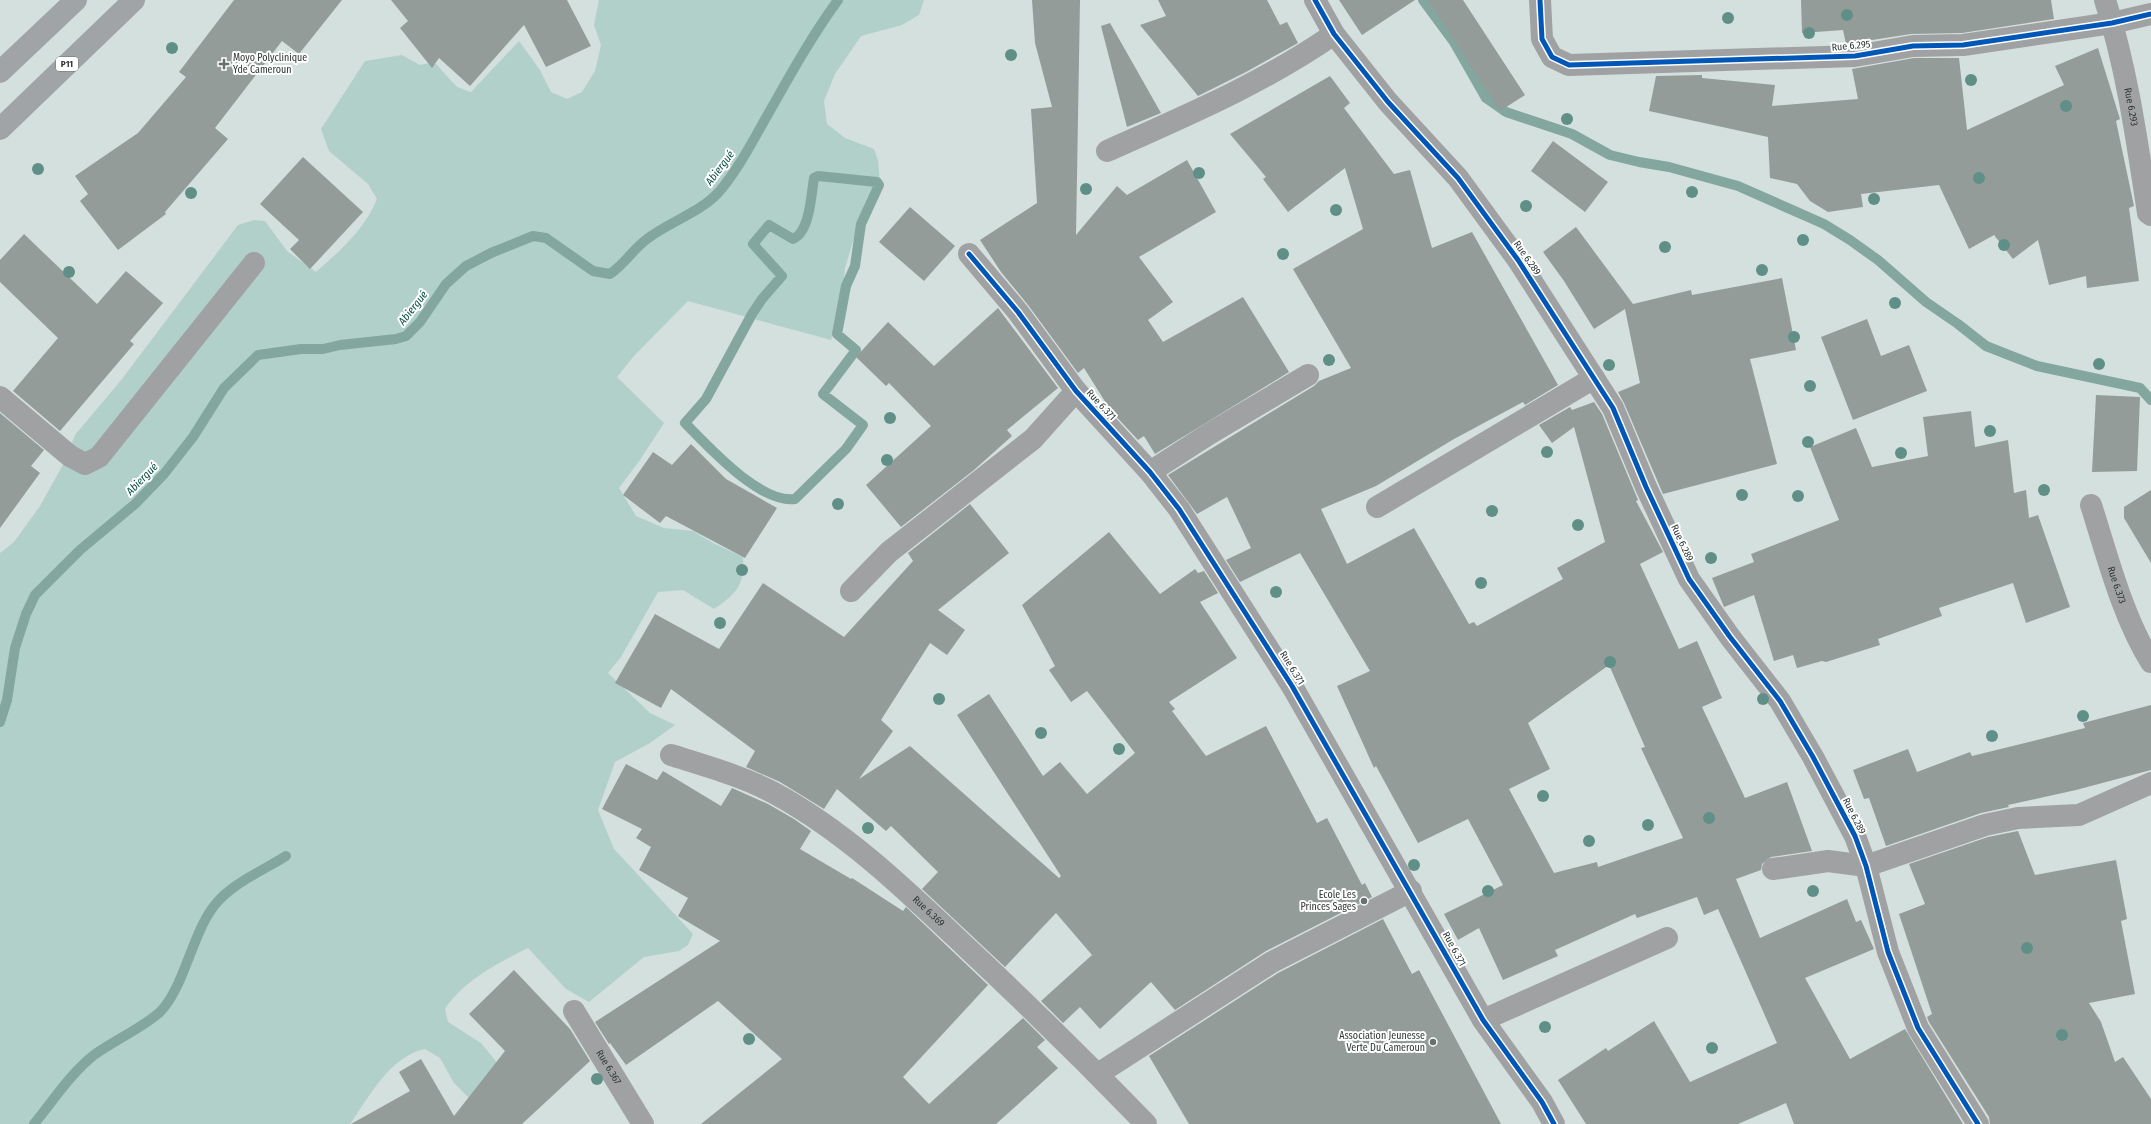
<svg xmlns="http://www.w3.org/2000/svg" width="2151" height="1124" font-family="'Fira Sans Condensed',sans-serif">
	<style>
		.green { fill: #b1d0c9 }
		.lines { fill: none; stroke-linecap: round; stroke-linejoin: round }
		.stream { stroke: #83a79f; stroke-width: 10 }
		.building { fill: #939c99; fill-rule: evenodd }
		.street { stroke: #a0a1a3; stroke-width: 22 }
		.primary { stroke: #a1a4a6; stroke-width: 22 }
		.cycleway-casing { stroke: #fff; stroke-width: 8 }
		.cycleway { stroke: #0057b8; stroke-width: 5 }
		.tree { fill: #608f88 }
		.poi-dot { fill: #67726f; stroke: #fff; stroke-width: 1.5 }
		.labels { text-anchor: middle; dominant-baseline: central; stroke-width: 4; stroke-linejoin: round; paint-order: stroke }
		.shield { fill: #fff; stroke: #6c7271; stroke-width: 1 }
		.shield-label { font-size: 9px; font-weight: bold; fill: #2d3634 }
		.street-label { font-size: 10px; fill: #2d3634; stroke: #fff }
		.poi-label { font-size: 10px; fill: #2d3634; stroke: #fff; text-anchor: end }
		.water-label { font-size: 11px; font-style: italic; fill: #084f46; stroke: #fff }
	</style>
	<rect width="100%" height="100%" fill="#d4e0dd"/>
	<path class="green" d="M599,0H924L919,15L902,25L861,36L835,74L824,101L827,124L845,138L874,149L878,160L880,183L868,205L854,238L845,268L842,303L831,340L688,301L634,356L617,377L664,423L640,460L619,488L636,516L664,528L693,531L713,543L743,557C745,585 736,594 714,609L683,590L658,592L621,657L608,673L650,713L675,725L650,743L615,762L598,810L614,849L693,934L688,945L679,951L644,957L589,1002L566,989L528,948C498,963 464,980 445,1009L448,1022L481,1043L499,1065L471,1100L454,1083L440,1058L425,1049C389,1057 370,1096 350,1124H0V553L14,542L40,506L64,463L75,435L122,379L238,225L254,220L265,221L287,251L316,272C340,251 365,229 377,199L368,184L329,151L321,129L365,61L402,55L420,65L434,62L457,87L471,92L519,41L540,70L551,92L567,99L582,92L595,71L601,45L594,25Z"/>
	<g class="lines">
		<path class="stream" d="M1423,0L1454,42L1486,98L1506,112L1572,134L1610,155L1639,162L1669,167L1738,186L1824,224L1850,240L1878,260L1926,302L1958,324L1986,346L2037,366L2140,388L2151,400
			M818,176L877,182L879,185L861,224L855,266L846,286L837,334L856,350L823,394L863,425L846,449L795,499C760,504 708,446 685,423L706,399L752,314L762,299L782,276L753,244L769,225L793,239C810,232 811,195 814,178Z
			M0,722L7,700L15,648L26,614L35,595L80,550L135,504L164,474L193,437L224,388L258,355L301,349H323L340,345L396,339L406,336L420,322L446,284L466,266L491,253L533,236L546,238L593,271L610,274C626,263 632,250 647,239C669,222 699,213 718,193C738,170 752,142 767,116C789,77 811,37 838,0
			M34,1124C53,1101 70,1074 94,1055C113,1041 144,1027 160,1012C184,988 192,934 214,906C231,884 262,871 286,856"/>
	</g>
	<path class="building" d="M234,0H342L299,54L282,41L215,128L228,139L165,212L166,214L118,250L80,201L88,194L75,176L138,133L186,77L179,72Z
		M391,0H567L591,46L546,67L524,25L470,86L439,58L432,68L400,28L408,21Z
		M1032,0H1080L1076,235L1117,186L1127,195L1187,160L1216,212L1139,257L1173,302L1148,320L1163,342L1243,297L1289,372L1155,454L1144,436L1138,440L1111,411L1084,368L1078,373L1028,305L1001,272L980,240L1037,203L1031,109L1052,107L1035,43Z
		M1158,0H1267L1280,25L1287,22L1298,43L1246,72L1198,96L1140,25L1166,16Z
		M1339,0H1415L1362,35Z
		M1428,0H1463L1525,95L1500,111Z
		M1801,0H2051L2054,19L1962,33L1911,34L1846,44L1843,30L1802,33Z
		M1110,23L1161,113L1127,127L1101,26Z
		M2098,48L2120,119L2116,121L2134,206L2129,208L2139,281L2087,288L2086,276L2049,285L2038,240L2013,259L1994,235L1969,249L1939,185L1861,194L1863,207L1828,212L1810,201L1797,184L1770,178L1768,137L1649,111L1656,76L1702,75V78L1775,85L1772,106L1858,99L1852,69L1914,58H1959L1967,130L2064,85L2055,66Z
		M1330,76L1350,103L1344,108L1394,174L1410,170L1432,248L1472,232L1558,385L1525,405L1523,402L1454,439L1376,486L1321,509L1347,564L1414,528L1469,624L1474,622L1477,626L1563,579L1557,568L1605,542L1574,427L1552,443L1539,425L1570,407L1572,410L1594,402L1602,414L1638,500L1636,501L1663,552L1640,564L1679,649L1697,641L1722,698L1702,707L1745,798L1787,782L1812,851L1771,857L1762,864L1761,870L1736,879L1760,938L1847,899L1856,922L1861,920L1874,949L1805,978L1850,1059L1905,1029L1963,1124H1794L1786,1103L1738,1124H1586L1558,1080L1606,1048L1608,1051L1654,1021L1690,1082L1777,1043L1718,909L1704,915L1697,897L1637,918L1635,914L1555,950L1558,956L1503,980L1479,928L1458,940L1444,914L1503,885L1468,819L1418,843L1376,766L1374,768L1337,686L1370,671L1300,553L1240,582L1226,560L1251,548L1227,497L1197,514L1168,475L1314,386L1319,381L1351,368L1293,269L1363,229L1345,168L1288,212L1263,179L1266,177L1230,134ZM1609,665L1645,747L1641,748L1683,838L1598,867L1597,862L1554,873L1509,789L1550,769L1528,723Z
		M1553,141L1608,182L1585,212L1531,171Z
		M303,157L363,212L310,269L290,249L299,240L260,204Z
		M910,207L955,246L924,281L879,242Z
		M1576,227L1633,304L1691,290L1692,295L1782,278L1796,350L1750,359L1777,464L1663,494L1624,403L1618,392L1640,383L1625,309L1594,329L1564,281L1543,252Z
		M24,234L97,304L126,271L163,303L130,341L134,344L60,431L13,391L58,338L0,282V260Z
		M998,308L1058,388L1007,430L1012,436L974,470L901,527L866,485L931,426L889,383L886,386L856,357L888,322L934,366Z
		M1867,319L1881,356L1909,345L1927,391L1853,420L1821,337Z
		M2096,395L2140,397L2137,471L2092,472Z
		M1971,411L1975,447L2008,440L2014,493L2026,490L2029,518L2038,515L2070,607L2026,623L2013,583L1939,608L1942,616L1878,639L1880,645L1826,662L1822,661L1797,668L1793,655L1774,661L1754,595L1724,607L1712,578L1754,562L1751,554L1839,520L1810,447L1856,428L1872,467L1928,456L1923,417Z
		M0,413L44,450L31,466L40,473L0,528Z
		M691,444L726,479L777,508L745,558L666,516L660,523L623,495L653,452L672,465Z
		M2151,490V563L2124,518V507Z
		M970,504L1009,553L938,610L965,630L947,655L930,643L881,720L893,731L859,779L910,746L1059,878L1061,876L957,715L989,694L1043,776L1060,762L1087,794L1135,753L1087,691L1071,702L1049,670L1055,666L1022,605L1109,532L1160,594L1195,569L1198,573L1204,571L1218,593L1200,602L1237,658L1169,702L1175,709L1172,711L1206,756L1266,726L1317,823L1327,818L1362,885L1365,883L1372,897L1266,951L1175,1010L1151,982L1100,1029L1080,1007L1063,1023L1041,1001L1092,955L1056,913L1005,967L922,889L938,872L891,826L886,831L837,789L824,809L780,782L746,767L755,751L671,689L661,708L615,683L655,614L719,649L763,583L844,637L913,561L908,553Z
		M2151,705V770L2076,790L2008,805L2009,807L1981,813L1886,846L1869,798L1864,799L1853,770L1908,749L1917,772L1970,752L1972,756L2085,728L2083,723Z
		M626,764L657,780L663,771L721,806L732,788L768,804L794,819L811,831L800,849L851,879L852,878L903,911L906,907L988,985L903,1077L929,1104L1023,1018L1045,1040L1037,1047L1058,1068L996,1124H701L782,1059L718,1001L626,1065L610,1043L609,1044L595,1022L720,941L678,916L688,898L639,870L651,847L636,838L642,829L602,809Z
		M2018,831L2035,875L2116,860L2127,919L2121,921L2135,994L2089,1003L2101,1022L2115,1062L2123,1057L2151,1099V1124H1990L1989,1117L1929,1022L1927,1017L1932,1014L1899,914L1925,904L1909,864L1988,837Z
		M1383,919L1412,974L1419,970L1501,1124H1189L1149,1056L1278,973Z
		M514,970L570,1029L590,1061L522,1124H351L410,1091L399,1072L421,1059L454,1116L505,1051L469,1014Z"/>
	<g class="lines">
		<g class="street">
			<path d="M1315,0L1334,34L1388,102L1458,178L1518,260L1613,408L1646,487L1689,579L1730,637L1780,701L1813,757L1855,836L1866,866L1888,952L1918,1028L1978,1124"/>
			<path d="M1540,0L1542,39L1552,57L1569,65L1855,56L1913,46L1963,45L2112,23L2151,14"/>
			<path id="s1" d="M2105,0C2127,69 2137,141 2148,213L2151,215"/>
			<path d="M1107,151C1185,116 1264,83 1334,34"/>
			<path d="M969,254L1018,312L1076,391L1150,472L1179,509L1292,686L1483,1020L1542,1102L1554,1124"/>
			<path d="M0,397L70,456L85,464L99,457L254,263"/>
			<path d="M1150,472L1209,434L1308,375"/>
			<path id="s2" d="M2091,505C2107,555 2123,618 2151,662"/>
			<path d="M1377,507L1594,378"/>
			<path d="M851,591L889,552L1033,439L1076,391"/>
			<path id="s3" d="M671,755C706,766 742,776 774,793C846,832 906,890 965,946C1027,1004 1087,1063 1146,1124"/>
			<path d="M1773,869L1828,861L1866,866L1985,825L2018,818L2079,815L2151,783"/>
			<path id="s4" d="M574,1011L643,1124"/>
			<path d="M1483,1020L1667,938"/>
			<path d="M1098,1074L1272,962L1411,891"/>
		</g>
		<path class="primary" d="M0,72L76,0
			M0,129L134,0"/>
		<g class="cycleway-casing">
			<path id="cycleway" d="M1315,0L1334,34L1388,102L1458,178L1518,260L1613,408L1646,487L1689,579L1730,637L1780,701L1813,757L1855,836L1866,866L1888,952L1918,1028L1978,1124
				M1540,0L1542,39L1552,57L1569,65L1855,56L1913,46L1963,45L2112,23L2151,14
				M969,254L1018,312L1076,391L1150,472L1179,509L1292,686L1483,1020L1542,1102L1554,1124"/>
		</g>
		<use href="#cycleway" class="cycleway"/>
	</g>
	<g class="tree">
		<circle cx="1847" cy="15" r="6"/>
		<circle cx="1728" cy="18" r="6"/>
		<circle cx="1809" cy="33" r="6"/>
		<circle cx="172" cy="48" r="6"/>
		<circle cx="1011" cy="55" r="6"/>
		<circle cx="1971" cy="80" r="6"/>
		<circle cx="2066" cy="106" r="6"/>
		<circle cx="1567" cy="119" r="6"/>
		<circle cx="38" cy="169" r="6"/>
		<circle cx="1199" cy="173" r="6"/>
		<circle cx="1979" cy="178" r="6"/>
		<circle cx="1086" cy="189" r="6"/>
		<circle cx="1692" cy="192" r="6"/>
		<circle cx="191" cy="193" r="6"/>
		<circle cx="1874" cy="199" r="6"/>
		<circle cx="1526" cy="206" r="6"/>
		<circle cx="1336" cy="210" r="6"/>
		<circle cx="1803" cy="240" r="6"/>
		<circle cx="2004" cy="245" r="6"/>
		<circle cx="1665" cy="247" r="6"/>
		<circle cx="1283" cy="254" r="6"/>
		<circle cx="1762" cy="270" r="6"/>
		<circle cx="69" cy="272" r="6"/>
		<circle cx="1895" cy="303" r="6"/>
		<circle cx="1794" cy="337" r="6"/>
		<circle cx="1329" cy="360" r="6"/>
		<circle cx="2099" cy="364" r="6"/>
		<circle cx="1609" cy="365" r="6"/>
		<circle cx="1810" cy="386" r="6"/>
		<circle cx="890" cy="418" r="6"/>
		<circle cx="1990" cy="431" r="6"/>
		<circle cx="1808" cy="442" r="6"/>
		<circle cx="1547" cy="452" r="6"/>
		<circle cx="1901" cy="453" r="6"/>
		<circle cx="887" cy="460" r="6"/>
		<circle cx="2044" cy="490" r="6"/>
		<circle cx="1742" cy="495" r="6"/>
		<circle cx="1798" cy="496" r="6"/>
		<circle cx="838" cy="504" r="6"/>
		<circle cx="1492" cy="511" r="6"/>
		<circle cx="1578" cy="525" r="6"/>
		<circle cx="1711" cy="558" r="6"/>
		<circle cx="742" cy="570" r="6"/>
		<circle cx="1481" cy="583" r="6"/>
		<circle cx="1276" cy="592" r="6"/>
		<circle cx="720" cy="623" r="6"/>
		<circle cx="1610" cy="662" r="6"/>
		<circle cx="939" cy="699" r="6"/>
		<circle cx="1763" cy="699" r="6"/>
		<circle cx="2083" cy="716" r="6"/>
		<circle cx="1041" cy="733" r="6"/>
		<circle cx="1992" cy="736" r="6"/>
		<circle cx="1119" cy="749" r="6"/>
		<circle cx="1543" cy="796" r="6"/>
		<circle cx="1709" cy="818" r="6"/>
		<circle cx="1648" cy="825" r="6"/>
		<circle cx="868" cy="828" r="6"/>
		<circle cx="1589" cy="841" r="6"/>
		<circle cx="1414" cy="865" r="6"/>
		<circle cx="1488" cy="891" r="6"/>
		<circle cx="1813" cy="891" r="6"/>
		<circle cx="2027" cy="948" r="6"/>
		<circle cx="1545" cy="1027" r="6"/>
		<circle cx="2062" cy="1035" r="6"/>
		<circle cx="749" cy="1039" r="6"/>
		<circle cx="1712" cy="1048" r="6"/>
		<circle cx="597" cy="1079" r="6"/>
	</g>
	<g class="poi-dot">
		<path d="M222 58h4v4h4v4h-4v4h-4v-4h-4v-4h4z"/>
		<circle cx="1364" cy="901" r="4"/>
		<circle cx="1433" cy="1042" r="4"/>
	</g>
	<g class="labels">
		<rect class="shield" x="56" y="57" width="22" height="14" rx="3"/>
		<g class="shield-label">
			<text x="67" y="64">P11</text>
		</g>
		<g class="street-label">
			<text transform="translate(1851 46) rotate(-5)">Rue 6.295</text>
			<text stroke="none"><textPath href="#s1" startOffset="110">Rue 6.293</textPath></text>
			<text transform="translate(1527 258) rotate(55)">Rue 6.289</text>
			<text transform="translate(1101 405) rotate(47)">Rue 6.371</text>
			<text transform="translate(1682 543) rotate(65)">Rue 6.289</text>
			<text stroke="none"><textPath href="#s2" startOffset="84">Rue 6.373</textPath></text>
			<text transform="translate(1292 668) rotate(58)">Rue 6.371</text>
			<text transform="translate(1854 816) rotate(63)">Rue 6.289</text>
			<text stroke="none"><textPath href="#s3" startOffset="305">Rue 6.369</textPath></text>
			<text transform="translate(1454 949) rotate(61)">Rue 6.371</text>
			<text stroke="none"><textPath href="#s4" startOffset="66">Rue 6.367</textPath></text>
		</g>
		<g class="poi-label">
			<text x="233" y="58" text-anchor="start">Moyo Polyclinique<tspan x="233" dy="12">Yde Cameroun</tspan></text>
			<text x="1356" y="895">Ecole Les<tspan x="1356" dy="12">Princes Sages</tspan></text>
			<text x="1425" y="1036">Association Jeunesse<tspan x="1425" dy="12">Verte Du Cameroun</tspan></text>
		</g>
		<g class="water-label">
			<text transform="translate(720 168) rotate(-53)">Abiergué</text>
			<text transform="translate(413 308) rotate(-52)">Abiergué</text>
			<text transform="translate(142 479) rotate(-46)">Abiergué</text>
		</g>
	</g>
</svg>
